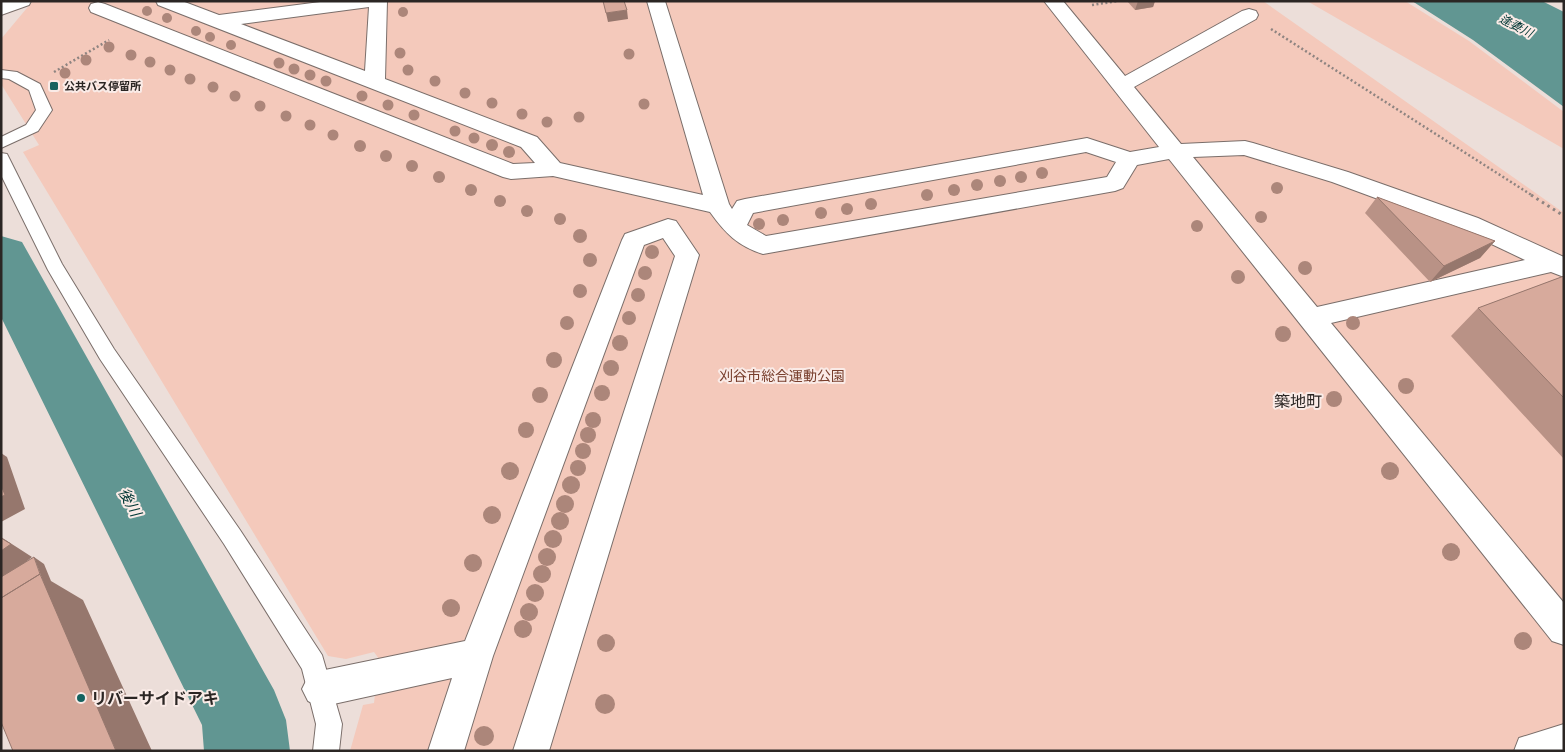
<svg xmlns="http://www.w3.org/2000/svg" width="1565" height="752" font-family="'Archivo Narrow','Noto Sans JP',sans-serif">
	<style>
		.green { fill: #f4c9bb }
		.water { fill: #619692 }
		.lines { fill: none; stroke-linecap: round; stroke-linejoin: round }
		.river { fill: #619692; fill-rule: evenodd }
		.lane-casing { stroke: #7a6e6a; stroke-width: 2 }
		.street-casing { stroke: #7a6e6a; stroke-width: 2 }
		.secondary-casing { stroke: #7a6e6a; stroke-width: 2 }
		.path-far1 { stroke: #8e8481; stroke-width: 2.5; stroke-dasharray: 2 2.5; stroke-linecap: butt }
		.path { stroke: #8e8481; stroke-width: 3; stroke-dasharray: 2.5 4; stroke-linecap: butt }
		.lane { fill: #fff; fill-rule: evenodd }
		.street { fill: #fff; fill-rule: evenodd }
		.secondary { fill: #fff; fill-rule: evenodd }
		.tree { fill: #ac867a }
		.wall { fill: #b99286 }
		.shaded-wall { fill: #96776d }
		.building { fill: #d7aa9c; stroke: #96776d }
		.poi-dot { fill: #156360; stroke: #faebe7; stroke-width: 2 }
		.labels { text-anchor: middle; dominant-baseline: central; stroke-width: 4; stroke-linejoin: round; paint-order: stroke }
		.far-poi-label { font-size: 11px; font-weight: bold; fill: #2b2624; stroke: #faebe7; text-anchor: start }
		.far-water-label { font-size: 12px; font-style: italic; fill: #013735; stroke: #faebe7 }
		.park-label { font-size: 14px; fill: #783e2c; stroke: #faebe7 }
		.water-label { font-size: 15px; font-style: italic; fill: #013735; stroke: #faebe7 }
		.quarter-label { font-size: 16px; fill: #2b2624; stroke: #faebe7 }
		.near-poi-label { font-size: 16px; font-weight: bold; fill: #2b2624; stroke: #faebe7; text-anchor: start }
	</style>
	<rect width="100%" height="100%" fill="#ecded9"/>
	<path class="green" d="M35,1H1263L1564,213V751H350L363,705L374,703L379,659L374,652L346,659L328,656L23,152L39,145L1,84V39L32,2Z
		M1307,1H1405L1469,41L1564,112V149Z"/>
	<path class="water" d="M1412,1H1542L1564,12V107L1473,40Z"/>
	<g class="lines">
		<path class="river" d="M1,236L22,242L274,690L286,720L290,751H204L202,725L1,317Z"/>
		<g class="lane-casing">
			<path id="lane" d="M1,70L17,72L40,84L52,110L38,131L1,148V137L26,125L36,110L29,90L9,79L1,78Z
				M1,153L7,154L62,264L114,349L240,530L322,655L342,724L339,751H313L316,724L302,669L224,544L100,359L48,270L1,175Z"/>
		</g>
		<g class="street-casing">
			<path id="street" d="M156,1H182L219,15L328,1H387L385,79L537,137L560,163L703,195L647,1H665L729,204L732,209L737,201L745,199L1087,138L1130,152L1159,147L1044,1H1063L1125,76L1242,11L1249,9L1256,11L1258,15L1256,19L1134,87L1181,144L1245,141L1253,143L1348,172L1478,218L1564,257V277L1551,272L1331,323L1564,603V645L1552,641L1169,159L1137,165L1123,188L1115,191L763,254C738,246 725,233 710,212L553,176L511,179L503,177L91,12L89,8L91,4L98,2L105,4L513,164L535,163L521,147L158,5ZM369,7L365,71L241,24ZM1086,152L1116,162L1107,177L766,236L747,225L753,213ZM1244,155L1332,182L1462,230L1525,260L1317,307L1193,157Z
				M668,219L676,221L699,255L549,751H513L675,256L663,238L644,245L493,656L464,751H428L452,678L320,707L308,701L302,689L308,677L320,671L465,641L622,240L625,234Z
				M1564,724V751H1514L1519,738Z"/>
		</g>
		<g class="secondary-casing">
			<path id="secondary" d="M4,1H31L29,5L1,15V2Z"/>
		</g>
		<path class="path-far1" d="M1092,5L1118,1
			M1271,29L1533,196
			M54,72L109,40"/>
		<path class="path" d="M1531,195L1564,216"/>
		<use href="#lane" class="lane"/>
		<use href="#street" class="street"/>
		<use href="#secondary" class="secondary"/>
	</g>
	<g class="tree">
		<circle cx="147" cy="11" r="5"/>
		<circle cx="403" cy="12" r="5"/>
		<circle cx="167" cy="18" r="5"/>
		<circle cx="196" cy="31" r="5"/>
		<circle cx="210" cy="37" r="5"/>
		<circle cx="231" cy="45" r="5"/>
		<circle cx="109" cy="47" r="5.5"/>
		<circle cx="400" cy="53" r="5.5"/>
		<circle cx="629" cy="54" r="5.5"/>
		<circle cx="131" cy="55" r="5.5"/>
		<circle cx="86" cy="60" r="5.5"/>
		<circle cx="150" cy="62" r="5.5"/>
		<circle cx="279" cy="63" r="5.5"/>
		<circle cx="294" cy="69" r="5.5"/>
		<circle cx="170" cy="70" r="5.5"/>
		<circle cx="408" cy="70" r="5.5"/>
		<circle cx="65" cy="73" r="5.5"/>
		<circle cx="310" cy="75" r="5.5"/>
		<circle cx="190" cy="79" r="5.5"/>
		<circle cx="326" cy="81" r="5.5"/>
		<circle cx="435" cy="81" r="5.5"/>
		<circle cx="213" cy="87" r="5.5"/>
		<circle cx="465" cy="93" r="5.5"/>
		<circle cx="235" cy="96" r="5.5"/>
		<circle cx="362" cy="96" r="5.5"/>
		<circle cx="492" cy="103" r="5.5"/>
		<circle cx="644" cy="104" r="5.5"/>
		<circle cx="388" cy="105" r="5.5"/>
		<circle cx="260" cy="106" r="5.5"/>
		<circle cx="522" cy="114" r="5.5"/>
		<circle cx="414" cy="115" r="5.5"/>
		<circle cx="286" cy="116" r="5.5"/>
		<circle cx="579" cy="117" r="5.5"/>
		<circle cx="547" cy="122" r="5.5"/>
		<circle cx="310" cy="125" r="5.5"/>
		<circle cx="455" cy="131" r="5.5"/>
		<circle cx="333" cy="135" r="5.5"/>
		<circle cx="474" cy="138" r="5.5"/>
		<circle cx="492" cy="145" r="6"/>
		<circle cx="360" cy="146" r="6"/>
		<circle cx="509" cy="152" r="6"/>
		<circle cx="386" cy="156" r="6"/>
		<circle cx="412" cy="166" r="6"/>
		<circle cx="1042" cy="173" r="6"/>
		<circle cx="439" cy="177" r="6"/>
		<circle cx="1021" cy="177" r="6"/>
		<circle cx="1000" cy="181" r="6"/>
		<circle cx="977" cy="185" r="6"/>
		<circle cx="1277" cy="188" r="6"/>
		<circle cx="471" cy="190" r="6"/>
		<circle cx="954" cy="190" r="6"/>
		<circle cx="927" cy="195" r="6"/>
		<circle cx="500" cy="201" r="6"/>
		<circle cx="871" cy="204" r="6"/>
		<circle cx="847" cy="209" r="6"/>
		<circle cx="527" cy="211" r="6"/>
		<circle cx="821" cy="213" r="6"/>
		<circle cx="1261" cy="217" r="6"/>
		<circle cx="560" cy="219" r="6"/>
		<circle cx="783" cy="220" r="6"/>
		<circle cx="759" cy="224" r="6"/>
		<circle cx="1197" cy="226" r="6"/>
		<circle cx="580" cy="236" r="7"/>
		<circle cx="652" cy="252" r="7"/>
		<circle cx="590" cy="260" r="7"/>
		<circle cx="1305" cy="268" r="7"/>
		<circle cx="645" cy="273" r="7"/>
		<circle cx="1238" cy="277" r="7"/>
		<circle cx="580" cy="291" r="7"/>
		<circle cx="638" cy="295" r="7"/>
		<circle cx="629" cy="318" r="7"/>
		<circle cx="567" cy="323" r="7"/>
		<circle cx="1353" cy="323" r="7"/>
		<circle cx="1283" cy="334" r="8"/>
		<circle cx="620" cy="343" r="8"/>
		<circle cx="554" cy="360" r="8"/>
		<circle cx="611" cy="368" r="8"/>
		<circle cx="1406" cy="386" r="8"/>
		<circle cx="602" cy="393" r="8"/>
		<circle cx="540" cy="395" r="8"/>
		<circle cx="1334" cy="399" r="8"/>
		<circle cx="593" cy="420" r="8"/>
		<circle cx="526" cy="430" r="8"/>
		<circle cx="588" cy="435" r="8"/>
		<circle cx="583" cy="451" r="8"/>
		<circle cx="578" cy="468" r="8"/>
		<circle cx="510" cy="471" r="9"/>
		<circle cx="1390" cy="471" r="9"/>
		<circle cx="571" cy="485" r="9"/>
		<circle cx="565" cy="504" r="9"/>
		<circle cx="492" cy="515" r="9"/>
		<circle cx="560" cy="521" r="9"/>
		<circle cx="553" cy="539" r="9"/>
		<circle cx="1451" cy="552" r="9"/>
		<circle cx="547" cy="557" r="9"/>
		<circle cx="473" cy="563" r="9"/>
		<circle cx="542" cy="574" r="9"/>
		<circle cx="535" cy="593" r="9"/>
		<circle cx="451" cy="608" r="9"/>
		<circle cx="529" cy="612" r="9"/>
		<circle cx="523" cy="629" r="9"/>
		<circle cx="1523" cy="641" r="9"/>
		<circle cx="606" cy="643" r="9"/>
		<circle cx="605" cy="704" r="10"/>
		<circle cx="484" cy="736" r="10"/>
	</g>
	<path class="wall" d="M1127,1H1155L1153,7L1135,10Z
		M1377,197L1495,241L1480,258L1430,282L1365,213Z
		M1564,276V459L1451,336L1478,308Z"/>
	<path class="shaded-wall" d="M1138,1H1155L1153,7L1135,10Z
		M627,10L628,19L608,22L606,13Z
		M1495,241L1480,258L1430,282L1444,266Z
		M1,453L7,457L25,509L1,522Z
		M1,537L32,557L1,582Z
		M34,557L44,564L51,581L83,600L152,751H116L47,592Z"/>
	<path class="building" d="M603,1H624L627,10L606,13Z
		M1377,197L1495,241L1444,266Z
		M1564,276V398L1478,308Z
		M1,485L5,495L1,497Z
		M1,538L11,544L1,551Z
		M34,557L40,574L1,598V577Z
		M40,574L116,751H13L1,722V598Z"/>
	<g class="poi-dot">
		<rect x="49" y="81" width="10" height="10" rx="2.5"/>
		<circle cx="81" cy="698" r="5"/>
	</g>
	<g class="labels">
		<g class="far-poi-label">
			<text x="64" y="86">公共バス停留所</text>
		</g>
		<g class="far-water-label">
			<text transform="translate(1516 26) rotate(27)">逢妻川</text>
		</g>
		<g class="park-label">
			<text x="782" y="376">刈谷市総合運動公園</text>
		</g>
		<g class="water-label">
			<text transform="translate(130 502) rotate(62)">後川</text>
		</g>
		<g class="quarter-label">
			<text x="1298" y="401">築地町</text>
		</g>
		<g class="near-poi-label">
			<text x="91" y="698">リバーサイドアキ</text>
		</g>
	</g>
	<rect width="1565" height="752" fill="none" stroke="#2b2624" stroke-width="5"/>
</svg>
